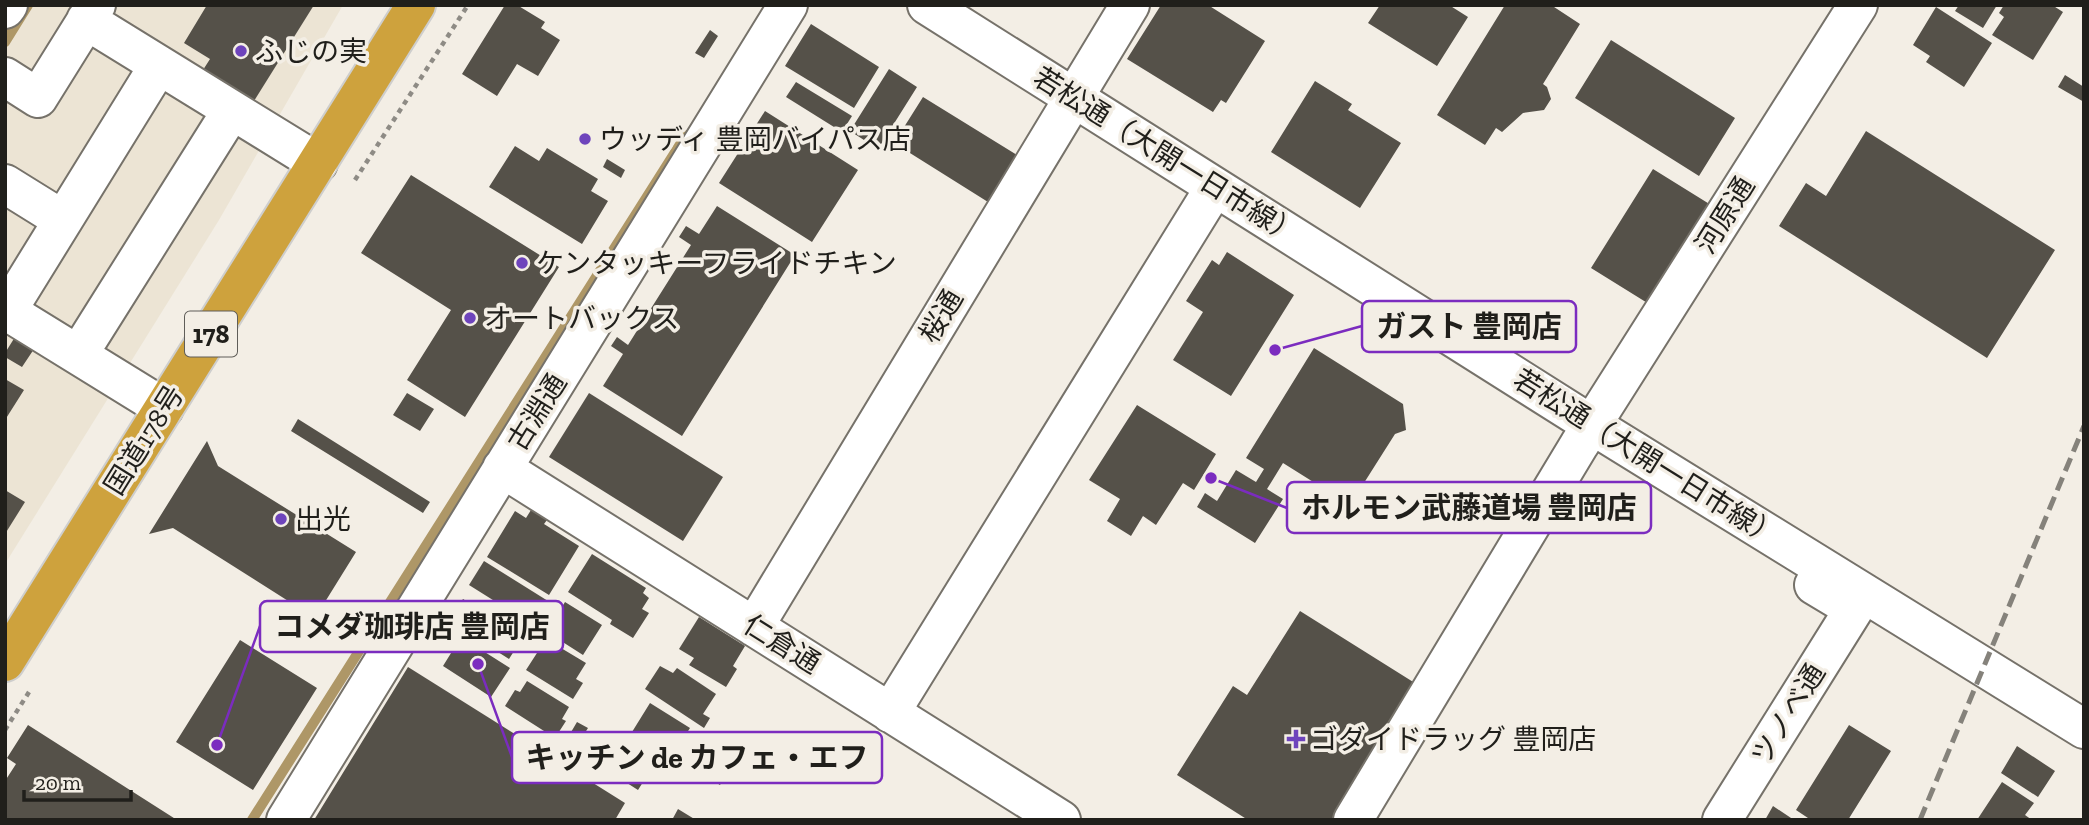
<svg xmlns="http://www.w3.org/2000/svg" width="2089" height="825" font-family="'Zilla Slab','Noto Sans JP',serif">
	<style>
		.built { fill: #ece4d4 }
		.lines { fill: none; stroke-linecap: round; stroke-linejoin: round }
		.stream { stroke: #ae9767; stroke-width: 10 }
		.building { fill: #555149 }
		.minor-casing { stroke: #76726a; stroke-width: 42 }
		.highway-casing { stroke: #cececd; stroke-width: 42 }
		.path { stroke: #8e8b85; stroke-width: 4.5; stroke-dasharray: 5 5; stroke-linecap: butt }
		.minor { stroke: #fff; stroke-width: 38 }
		.highway { stroke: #cea23d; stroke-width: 38 }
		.rail { stroke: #85827b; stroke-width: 5; stroke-dasharray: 14 7; stroke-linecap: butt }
		.poi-dot { fill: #6e44bc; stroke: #f3eee5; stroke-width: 2.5 }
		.labels { text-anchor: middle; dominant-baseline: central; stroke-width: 7; stroke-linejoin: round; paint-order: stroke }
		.shield { fill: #f3eee5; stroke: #5f5d58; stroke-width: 2 }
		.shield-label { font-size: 26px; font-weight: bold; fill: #201f1b }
		.poi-label { font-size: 28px; fill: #201f1b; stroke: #f3eee5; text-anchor: start }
		.street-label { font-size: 28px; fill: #201f1b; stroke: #f3eee5 }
		.leader { fill: none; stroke: #7b2cbf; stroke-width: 2.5 }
		.callout-dot { fill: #7b2cbf; stroke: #f3eee5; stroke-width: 2.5 }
		.callout { fill: #f3eee5; stroke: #7b2cbf; stroke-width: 2.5 }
		.callout-label { font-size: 30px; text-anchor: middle; font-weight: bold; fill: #201f1b }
	</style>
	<rect width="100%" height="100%" fill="#f3eee5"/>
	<path class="built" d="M5,5H343L219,220L5,564Z"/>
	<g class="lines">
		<path class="stream" d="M5,42L28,5
			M252,820L686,135"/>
	</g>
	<path class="building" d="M207,5H314L254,101L203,70L210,59L184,43Z
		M505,5H517L545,22L541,28L560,40L538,76L517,64L497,96L462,74Z
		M1161,5H1208L1265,41L1226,103L1221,100L1213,112L1127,59Z
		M1380,5H1449L1468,17L1437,66L1368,23Z
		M1505,5H1551L1580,24L1543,84L1547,87L1551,99L1544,110L1523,113L1502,132L1496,128L1485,145L1437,115Z
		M1959,5H1997L1983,28L1955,11Z
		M2004,5H2052L2063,12L2033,60L1992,35L2004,17L1999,13Z
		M1936,7L1992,43L1964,87L1926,62L1930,56L1913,45Z
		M811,24L879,67L854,108L785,66Z
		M710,30L718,36L704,58L695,53Z
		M1611,40L1735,118L1699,176L1575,98Z
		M889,69L917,87L878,149L850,131Z
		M2065,75L2084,87V102L2058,87Z
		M1315,81L1352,104L1348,110L1401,143L1360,208L1271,152Z
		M796,82L852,116L842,132L786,97Z
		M923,97L1017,155L988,202L894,143Z
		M765,111L858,170L812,242L719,183Z
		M1866,131L2055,250L1987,358L1779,226L1806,183L1826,196Z
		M515,146L539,161L547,148L598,179L591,191L608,201L582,244L489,187Z
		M607,159L625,170L621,178L603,167Z
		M1653,169L1711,205L1649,304L1591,268Z
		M411,175L559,267L465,417L407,380L451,310L361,253Z
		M717,206L795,255L682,436L603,386L623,354L611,346L617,337L628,345L691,245L679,237L686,226L699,234Z
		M1227,252L1294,295L1231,396L1173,360L1203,312L1186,301L1212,260L1219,265Z
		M15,337L34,349L22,367L5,357V353Z
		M1314,348L1403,404L1406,430L1395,434L1350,505L1283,463L1267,489L1283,499L1255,543L1197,507L1205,493L1217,501L1236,470L1256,482L1264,469L1246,458Z
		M5,379L24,390L5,420Z
		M407,393L434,409L420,431L393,415Z
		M589,393L723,477L683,541L549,457Z
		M1137,405L1216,454L1194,490L1183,483L1156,525L1143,516L1131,536L1107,521L1120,499L1089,480Z
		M298,419L430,502L423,513L291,431Z
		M207,441L218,466L356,552L315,618L173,528L149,534Z
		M5,490L25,502L5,534Z
		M531,510L547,520L544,524L579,546L549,595L487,557L515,511L526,518Z
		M592,554L646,588L643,593L649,598L642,609L649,613L633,638L610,624L612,620L568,592Z
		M484,561L548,601L533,625L469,585Z
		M463,599L478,608L481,603L526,632L509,659L465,631L471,621L455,611Z
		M565,602L602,625L583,655L547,632Z
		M1300,611L1418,685L1334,820H1248L1177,775L1233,686L1247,695Z
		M699,617L745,646L733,666L737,669L726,687L689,665L694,658L679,649Z
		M461,637L510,668L491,697L443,666Z
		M546,639L586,663L576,679L583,683L573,699L526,670Z
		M240,640L317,688L253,790L176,742Z
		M660,666L673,673L677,668L716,694L703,714L710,718L704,728L645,689Z
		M408,667L625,803L615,820H314Z
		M527,681L569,707L562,719L566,721L555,738L505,706L515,690L520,692Z
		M650,703L690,728L676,750L686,757L681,764L632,732Z
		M577,722L588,728L574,750L564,744Z
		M28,725L177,820H5V781L16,764L7,758Z
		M1849,725L1891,751L1848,820H1811L1796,810Z
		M621,737L657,760L638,790L602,767Z
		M2017,746L2055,771L2038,797L2001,773Z
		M727,757L734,761L720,785L712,780Z
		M2002,782L2034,803L2025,815L2032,820H1977Z
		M1773,806L1794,820H1765Z
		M678,809L696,820H672Z"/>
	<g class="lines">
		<g class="minor-casing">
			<path id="minor" d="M927,5L1592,425L2084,729
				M5,9L8,5
				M86,20L318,163
				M5,77L38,98L96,5
				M5,184L63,220
				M5,310L164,408
				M7,311L159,65
				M78,355L232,110
				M502,468L1061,820
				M754,627L1130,5
				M890,713L1215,187
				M286,820L788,5
				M1353,820L1579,445L1858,5
				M1722,820L1854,609L1814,585"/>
		</g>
		<g class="highway-casing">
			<path id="highway" d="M5,662L416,5"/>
		</g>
		<path class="path" d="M355,180L468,5
			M5,730L29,692"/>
		<use href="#minor" class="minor"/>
		<use href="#highway" class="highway"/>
		<path class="rail" d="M1920,820L2084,426"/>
	</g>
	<g class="poi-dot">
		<circle cx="241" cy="51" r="7"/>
		<circle cx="585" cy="139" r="7"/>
		<circle cx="522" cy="263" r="7"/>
		<circle cx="470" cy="318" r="7"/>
		<circle cx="281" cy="519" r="7"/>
		<path d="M1292.5 728.5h7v7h7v7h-7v7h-7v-7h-7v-7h7z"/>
	</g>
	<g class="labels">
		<rect class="shield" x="185" y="311.5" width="52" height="45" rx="5"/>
		<g class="shield-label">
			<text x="211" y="334">178</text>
		</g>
		<g class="poi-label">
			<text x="255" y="51">ふじの実</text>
			<text x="599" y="139">ウッディ 豊岡バイパス店</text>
			<text x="536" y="263">ケンタッキーフライドチキン</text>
			<text x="484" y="318">オートバックス</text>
			<text x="295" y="519">出光</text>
			<text x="1310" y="739">ゴダイドラッグ 豊岡店</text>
		</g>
		<g class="street-label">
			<text transform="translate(1167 156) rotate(32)">若松通（大開一日市線）</text>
			<text transform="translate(1725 215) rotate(-58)">河原通</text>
			<text transform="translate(941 316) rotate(-59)">桜通</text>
			<text transform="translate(537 412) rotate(-58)">古淵通</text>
			<text transform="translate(144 440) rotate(-58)">国道178号</text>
			<text transform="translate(1647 458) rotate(32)">若松通（大開一日市線）</text>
			<text transform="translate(782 644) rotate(32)">仁倉通</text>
			<text transform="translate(1788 714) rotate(-58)">ツノベ通</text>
		</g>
	</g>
	<path class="leader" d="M1275 350L1362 326M1211 478L1287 508M217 745L260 626M478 664L512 757"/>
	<g class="callout-dot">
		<circle cx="1275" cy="350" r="7"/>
		<circle cx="1211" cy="478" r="7"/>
		<circle cx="217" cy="745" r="7"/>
		<circle cx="478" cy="664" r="7"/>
	</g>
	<g class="callout">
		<rect x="1362" y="301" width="214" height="51" rx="7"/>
		<rect x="1287" y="482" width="364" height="51" rx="7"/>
		<rect x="260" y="601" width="303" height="51" rx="7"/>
		<rect x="512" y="732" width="370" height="51" rx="7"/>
	</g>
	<g class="callout-label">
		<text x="1469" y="337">ガスト 豊岡店</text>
		<text x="1469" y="518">ホルモン武藤道場 豊岡店</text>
		<text x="412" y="637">コメダ珈琲店 豊岡店</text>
		<text x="697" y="768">キッチン de カフェ・エフ</text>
	</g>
	<rect width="2089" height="825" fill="none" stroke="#201f1b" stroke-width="14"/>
	<path d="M24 790v10h107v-10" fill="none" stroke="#201f1b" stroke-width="3.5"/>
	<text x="35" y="790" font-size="21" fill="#201f1b" stroke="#f3eee5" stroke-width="5" paint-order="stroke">20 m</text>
</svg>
